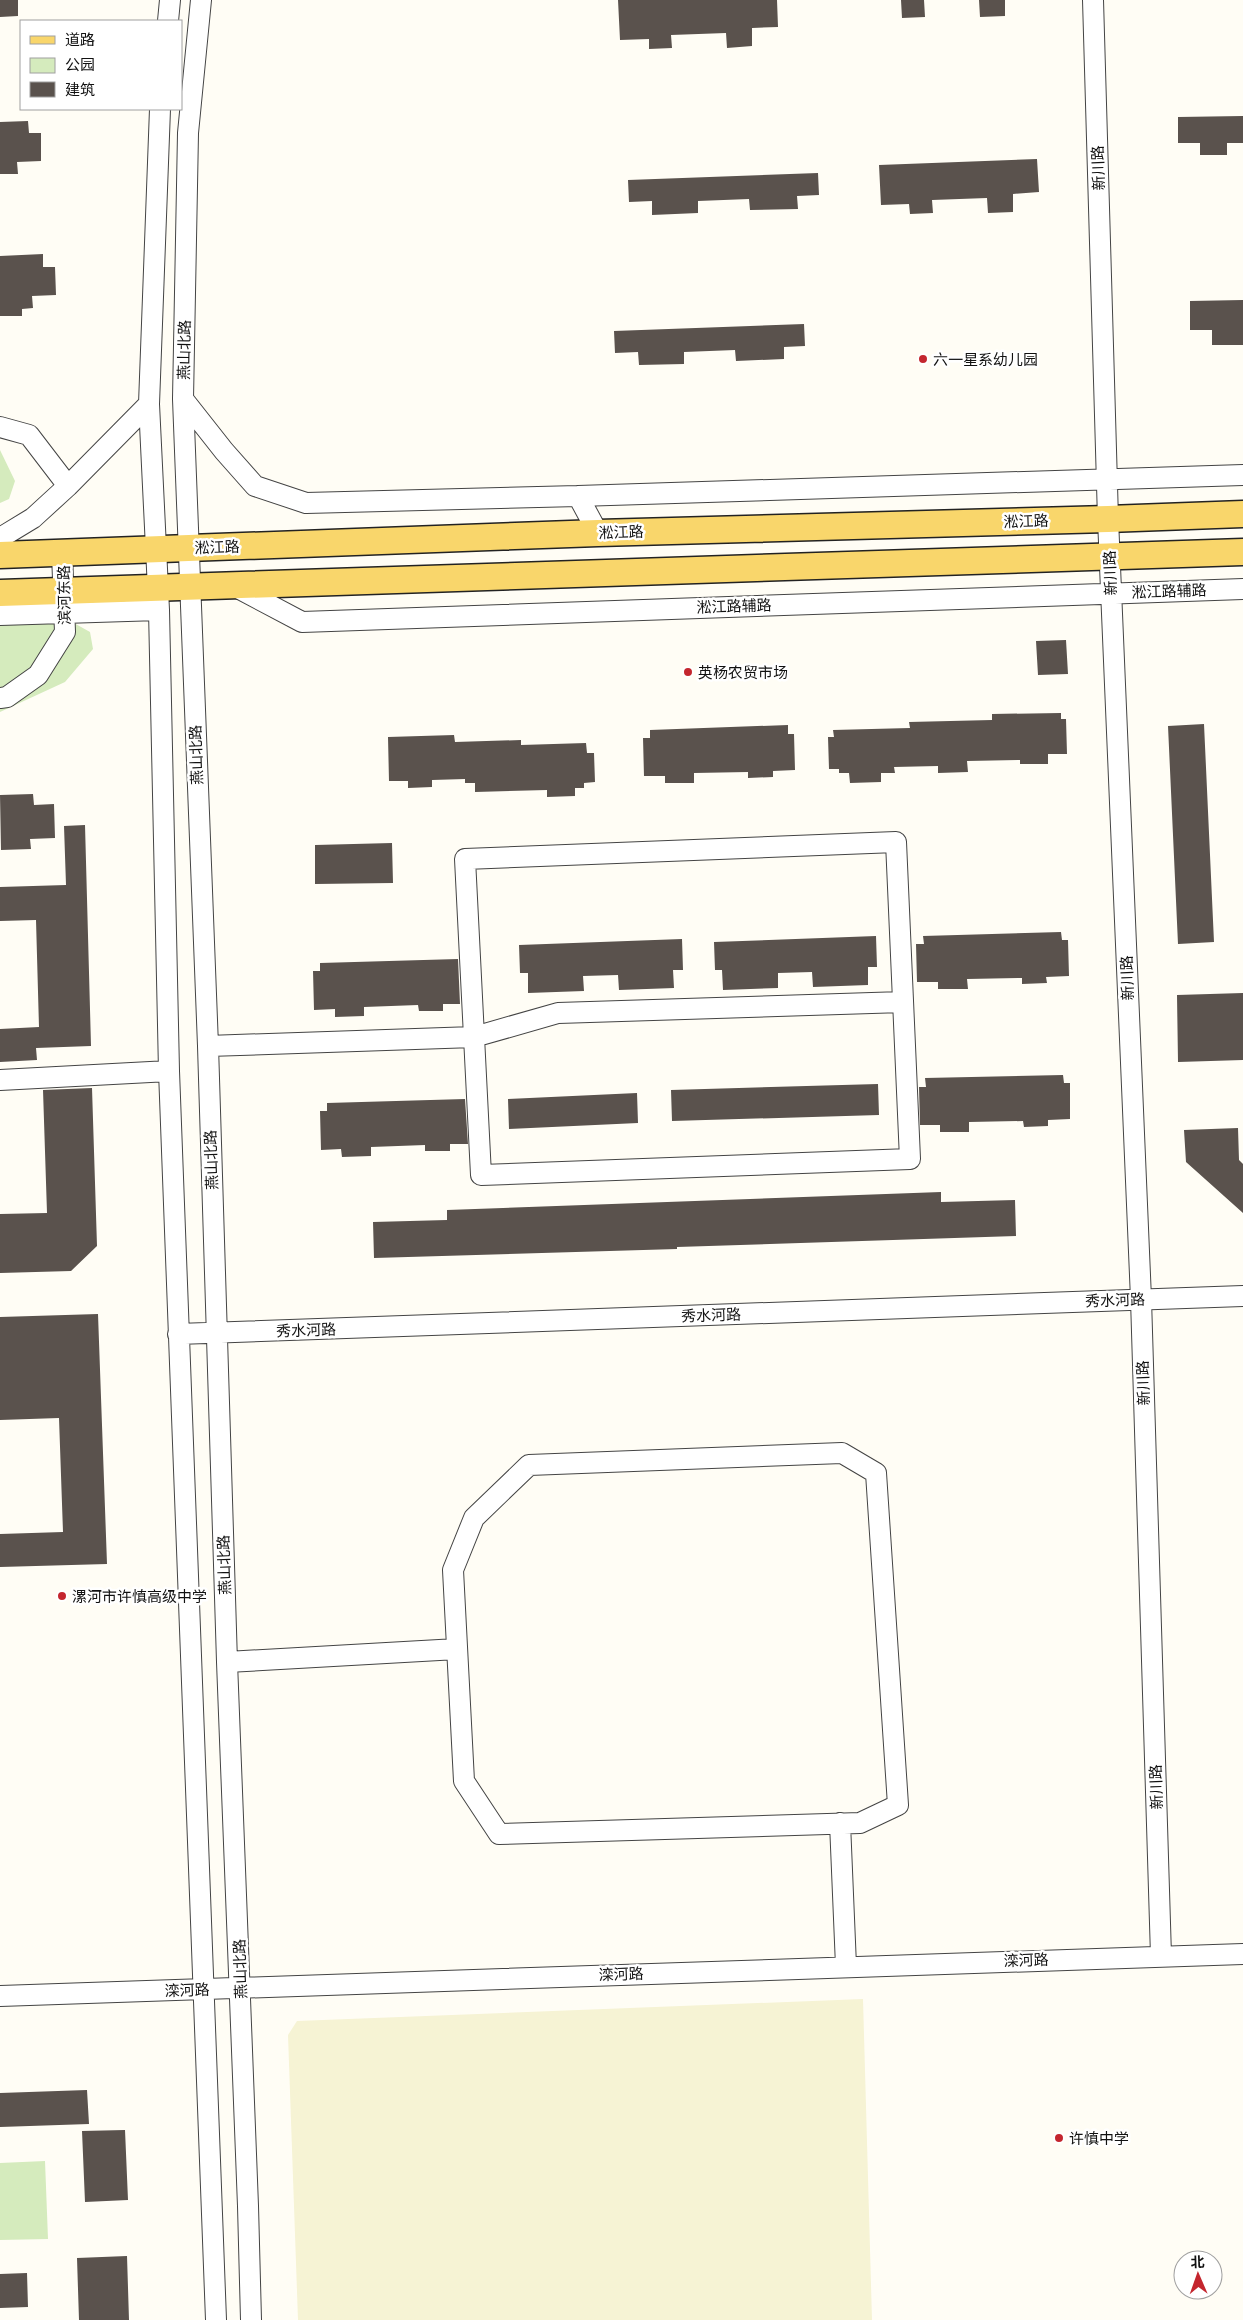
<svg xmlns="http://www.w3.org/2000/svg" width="1243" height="2320" font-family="'Libre Baskerville','Noto Sans SC',serif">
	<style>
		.farmland { fill: #f6f3d4 }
		.green { fill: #d5ebbd }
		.building { fill: #5a524d }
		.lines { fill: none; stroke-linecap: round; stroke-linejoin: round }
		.minor-casing { stroke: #444; stroke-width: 22 }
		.major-casing { stroke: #222; stroke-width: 29 }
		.minor { stroke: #fff; stroke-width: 20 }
		.major { stroke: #f9d66b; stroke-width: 26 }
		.poi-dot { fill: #c4262e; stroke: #fff; stroke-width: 2 }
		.labels { text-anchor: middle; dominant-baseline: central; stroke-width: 5; stroke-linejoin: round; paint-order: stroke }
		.street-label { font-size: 15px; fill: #111; stroke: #fff }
		.poi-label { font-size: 15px; fill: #111; stroke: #fff; text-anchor: start }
	</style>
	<rect width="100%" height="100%" fill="#fffdf5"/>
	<path class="farmland" d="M863,1999L872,2320H298L288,2035L297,2021Z"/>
	<path class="green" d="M0,450L15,481L9,499L0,503Z
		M38,603L90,632L93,649L65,682L0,712V605Z
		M45,2161L48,2239L0,2240V2163Z"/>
	<path class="building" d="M0,0H18V16L0,17Z
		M618,0H777L778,27L752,28V46L727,48L726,33L671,35L672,48L649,49V39L620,40Z
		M901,0H924L925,17L902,18Z
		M979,0H1005V16L980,17Z
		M1243,116V143H1227V155H1200V143H1178V117Z
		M28,121L29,133H41V161L17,162L18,174H0V122Z
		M1037,159L1039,192L1013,194V212L988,213L987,198L932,200L933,213L910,214L909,204L881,205L879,165Z
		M818,173L819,195L797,196L798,209L750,210L749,199L698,201V213L652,215V201L629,202L628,180Z
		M43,254V267H55L56,295L32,296L33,308L22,309V316H0V256Z
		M1243,300V345H1212V330H1190V301Z
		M804,324L805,346L784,347V359L736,361L735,350L684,352V364L639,365L638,352L615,353L614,331Z
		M1066,640L1068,674L1038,675L1036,641Z
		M1061,713V719H1066L1067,754H1048V764H1020V760L967,761L968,772L938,773V766L894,767L895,773H881V782L850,783L849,773H839V769H829L828,737H834L833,730L910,728L909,722L992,720V714Z
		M1204,724L1214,942L1178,944L1168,726Z
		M788,725V734H794L795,770L773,771V777L748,778V772L694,773V783H665V776H644L643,738H650V730Z
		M454,735L455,742L521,740V745L586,743L587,753H594L595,782L584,783V788H575V796L547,797V790L475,792V783H465V779L432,780V787L408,788V781H389L388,737Z
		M33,794L34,805L54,804L55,838L30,839L31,849L1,850L0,795Z
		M85,825L91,1046L36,1048L37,1060L0,1062V1029L39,1027L36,920L0,921V887L66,885L64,826Z
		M392,843L393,883L315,884V845Z
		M1061,932L1062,940H1068L1069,976L1046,977L1047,983L1022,984V978L967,979L968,989H938V982H917L916,944H924L923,936Z
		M876,936L877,967H868V985L813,987L812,972L778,973V988L723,990L722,970H715L714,942Z
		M682,939L683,970H673L674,988L619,990L618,975L583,976L584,991L528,993V973H520L519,945Z
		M458,959L460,1004H443V1011H419L418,1005L364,1007V1016L335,1017V1009L314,1010L313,971H320V963Z
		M1243,993V1060L1178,1062L1177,995Z
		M1063,1075L1064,1083H1070V1119L1048,1120V1126L1024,1127L1023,1121L969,1122V1132H940V1125H920L919,1087H926L925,1078Z
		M878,1084L879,1115L672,1121L671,1090Z
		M92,1088L97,1246L71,1271L0,1273V1214L47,1213L43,1090Z
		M637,1093L638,1123L509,1129L508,1099Z
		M465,1099L468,1144H450V1151H425V1145L371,1147V1156L342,1157L341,1149L321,1150L320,1111H327V1103Z
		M1238,1128L1239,1160L1243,1164V1213L1186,1162L1184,1130Z
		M941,1192V1202L1015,1200L1016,1236L677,1247V1249L374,1258L373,1222L447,1220V1210Z
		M98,1314L107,1564L0,1567V1534L63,1532L59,1418L0,1420V1317Z
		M87,2090L89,2124L0,2127V2093Z
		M125,2130L128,2200L85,2202L82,2131Z
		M127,2256L129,2320H79L77,2258Z
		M27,2273L28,2307L0,2308V2274Z"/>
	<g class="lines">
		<g class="minor-casing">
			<path id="minor" d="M201,0L188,133L183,399L208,1046L227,1662L248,2206L251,2320
				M1093,0L1108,519L1141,1299L1161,1956
				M168,21L170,0
				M160,109L149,404L159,610L169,1071L216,2320
				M183,399L224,451L255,486L306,503L578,496L598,533
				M0,427L29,435L68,486
				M578,496L1243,475
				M0,538L33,518L68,486L149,404
				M234,586L302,622L1243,589
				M0,615L159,610
				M0,698L7,697L38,675L65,632L62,553
				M896,842L910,1159L481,1175L465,859Z
				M208,1046L474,1037L558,1013L903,1002
				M0,1080L169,1071
				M178,1334L1243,1296
				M842,1453L876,1473L898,1805L860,1823L499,1834L464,1781L453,1570L474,1518L529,1465Z
				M227,1662L457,1649
				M840,1823L846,1966
				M0,1996L1243,1954"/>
		</g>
		<g class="major-casing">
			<path id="major" d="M0,555L598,533L1108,519L1243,514
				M0,593L1243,552"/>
		</g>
		<use href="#minor" class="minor"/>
		<use href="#major" class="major"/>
	</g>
	<g class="poi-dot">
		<circle cx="923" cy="359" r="5"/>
		<circle cx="688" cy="672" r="5"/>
		<circle cx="62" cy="1596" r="5"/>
		<circle cx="1059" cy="2138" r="5"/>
	</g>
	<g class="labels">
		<g class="street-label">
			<text transform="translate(1098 168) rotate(-92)">新川路</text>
			<text transform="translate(184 350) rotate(-89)">燕山北路</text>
			<text transform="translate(1026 521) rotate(-2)">淞江路</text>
			<text transform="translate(621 532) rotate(-2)">淞江路</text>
			<text transform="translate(217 547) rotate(-2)">淞江路</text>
			<text transform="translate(1110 573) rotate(-92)">新川路</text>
			<text transform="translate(1169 591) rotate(-2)">淞江路辅路</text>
			<text transform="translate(64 595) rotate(-91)">滨河东路</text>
			<text transform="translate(734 606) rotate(-2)">淞江路辅路</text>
			<text transform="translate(196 755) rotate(-92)">燕山北路</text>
			<text transform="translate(1127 978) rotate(-92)">新川路</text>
			<text transform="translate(211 1160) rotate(-92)">燕山北路</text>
			<text transform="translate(1115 1300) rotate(-2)">秀水河路</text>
			<text transform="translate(711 1315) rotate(-2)">秀水河路</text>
			<text transform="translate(306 1330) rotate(-2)">秀水河路</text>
			<text transform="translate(1143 1383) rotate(-92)">新川路</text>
			<text transform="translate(224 1565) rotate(-92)">燕山北路</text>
			<text transform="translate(1156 1787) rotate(-92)">新川路</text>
			<text transform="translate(1026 1960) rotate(-2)">滦河路</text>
			<text transform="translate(240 1969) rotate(-92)">燕山北路</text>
			<text transform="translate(621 1974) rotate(-2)">滦河路</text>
			<text transform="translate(187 1990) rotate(-2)">滦河路</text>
		</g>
		<g class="poi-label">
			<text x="933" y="359">六一星系幼儿园</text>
			<text x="698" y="672">英杨农贸市场</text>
			<text x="72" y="1596">漯河市许慎高级中学</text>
			<text x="1069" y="2138">许慎中学</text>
		</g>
	</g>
	<rect x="20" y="20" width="162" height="90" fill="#ffffff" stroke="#a0a0a0"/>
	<rect x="30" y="36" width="25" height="8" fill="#f9d66b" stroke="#a0a0a0"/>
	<text x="65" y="45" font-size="15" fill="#111111">道路</text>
	<rect x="30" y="58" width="25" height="15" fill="#d5ebbd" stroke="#a0a0a0"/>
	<text x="65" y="70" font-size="15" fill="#111111">公园</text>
	<rect x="30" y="82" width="25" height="15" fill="#5a524d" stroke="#a0a0a0"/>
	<text x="65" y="95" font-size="15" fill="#111111">建筑</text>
	<g transform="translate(1198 2275) rotate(358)"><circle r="24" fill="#ffffff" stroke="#a0a0a0"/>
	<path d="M0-4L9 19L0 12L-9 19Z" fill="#c4262e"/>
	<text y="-8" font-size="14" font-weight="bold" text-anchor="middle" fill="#111111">北</text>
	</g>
</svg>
